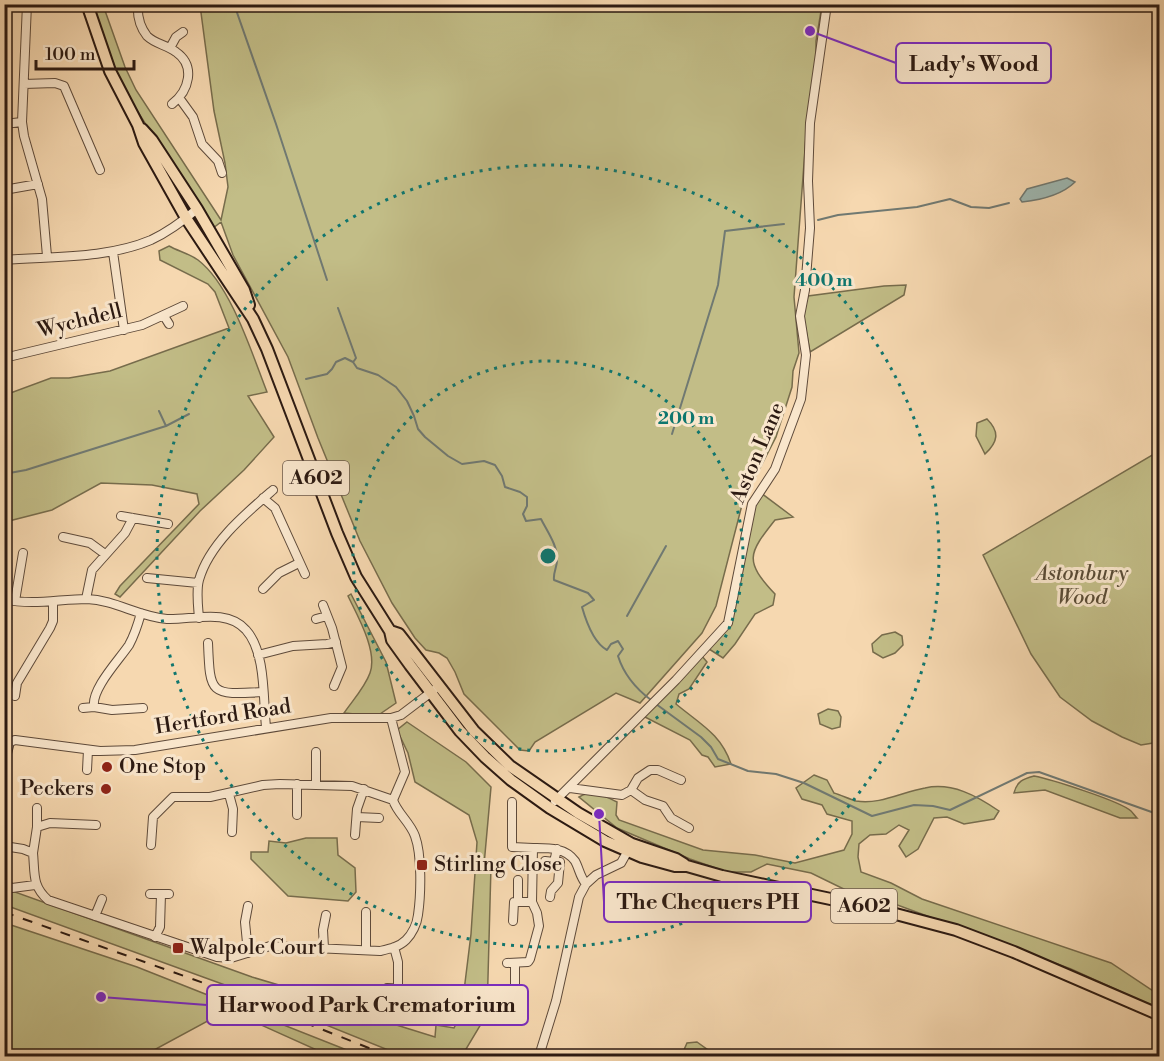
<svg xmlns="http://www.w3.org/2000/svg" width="1164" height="1061" font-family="'Libre Bodoni',serif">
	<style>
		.green { fill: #c2bd87; stroke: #776c4c; stroke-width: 1.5 }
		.water { fill: #9eb8b2; stroke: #707972; stroke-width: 1.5 }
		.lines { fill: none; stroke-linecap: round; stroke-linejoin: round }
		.stream { stroke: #707972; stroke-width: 2 }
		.minor-casing { stroke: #5e4a3a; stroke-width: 10 }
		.highway-casing { stroke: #2c1a12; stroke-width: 14 }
		.minor { stroke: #f9e6cc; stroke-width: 8 }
		.highway { stroke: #f6d8b0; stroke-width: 10 }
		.rail { stroke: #2c1a12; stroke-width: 2; stroke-dasharray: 10 10; stroke-linecap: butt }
		.ring { fill: none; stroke: #0f766e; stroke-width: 3; stroke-dasharray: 3 6 }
		.poi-dot { fill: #8f2418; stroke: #f9e6cc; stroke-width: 2 }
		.labels { text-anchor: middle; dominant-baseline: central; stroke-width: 6; stroke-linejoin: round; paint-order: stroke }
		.shield { fill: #f9e6cc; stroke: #6a574a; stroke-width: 1.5 }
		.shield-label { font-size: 20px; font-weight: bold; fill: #2c1a12 }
		.street-label { font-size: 21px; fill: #2c1a12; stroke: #f9e6cc }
		.park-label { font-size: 21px; font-style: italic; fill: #594b35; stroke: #f9e6cc }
		.poi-label { font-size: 21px; fill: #2c1a12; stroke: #f9e6cc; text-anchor: start }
		.centre { fill: #0f766e; stroke: #f9e6cc; stroke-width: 3 }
		.ring-label { font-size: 18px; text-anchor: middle; font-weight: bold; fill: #0f766e; stroke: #f9e6cc; stroke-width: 6; stroke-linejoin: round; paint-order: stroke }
		.leader { fill: none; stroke: #7b2cbf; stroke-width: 2 }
		.callout-dot { fill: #7b2cbf; stroke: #f9e6cc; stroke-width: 2 }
		.callout { fill: #f9e6cc; stroke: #7b2cbf; stroke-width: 2 }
		.callout-label { font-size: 22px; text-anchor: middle; font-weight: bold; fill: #2c1a12 }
	</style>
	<rect width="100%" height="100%" fill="#f6d8b0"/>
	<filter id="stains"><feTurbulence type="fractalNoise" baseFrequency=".00333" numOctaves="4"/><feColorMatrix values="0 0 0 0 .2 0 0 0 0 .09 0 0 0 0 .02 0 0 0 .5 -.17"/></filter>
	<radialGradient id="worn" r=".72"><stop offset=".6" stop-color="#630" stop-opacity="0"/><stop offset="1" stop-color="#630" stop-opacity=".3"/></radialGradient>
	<path class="green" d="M91,5H103L125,67L136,90L221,220L228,187L225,163L214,111L200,5H822L816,41V63L808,110L794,297L799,353L793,371L792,387L776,437L743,501L716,606L702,633L640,703L616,693L535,742L529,751L520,750L464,694L455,672L447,658L439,653L426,650L415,638L392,603L360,541L318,438L288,357L233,255L221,222L212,229L124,90L114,71Z
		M169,246C178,251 190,254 198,260C231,285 252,354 267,392L248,396L274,437L244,470L200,511L120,597L115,594L120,586L199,504L197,494L152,485L101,483L52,510L5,522V395L51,378H69L110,371L229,328L215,292L208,284L160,260L159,251Z
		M906,285L904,295L810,352L803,314L808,296L884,286Z
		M987,419C1000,432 998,442 985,454L976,436L977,423Z
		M1159,451V742L1141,745L1122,737L1092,721L1060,697L1031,654L983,555Z
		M761,493L793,517L775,520C748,554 744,561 775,594L773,605L755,614L735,644L723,658L709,649L729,623L754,503Z
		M351,594L386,662L396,703L377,716L344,713C353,700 365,687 370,673C378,651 357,615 348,596Z
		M895,632L902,636L903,645L895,653L883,658L873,652L872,644L882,635Z
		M701,655L707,662L689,689L679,694L676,704C700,724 721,734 731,764L715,767L708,757L702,755L690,740L643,716Z
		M828,709L838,711L841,717L840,727L832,729L820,724L818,714Z
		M407,722L466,762L491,787L484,865L491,866L487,1014L466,1049L464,1056H403L247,993L5,905L4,888L252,977L299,991L390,1023L435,1037L436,1025L454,1028L456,1024H463L464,991L471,934L477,842L469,815L415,782L408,753L397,730Z
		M814,775L827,780L834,793C841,795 849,799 856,801C880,805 902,792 925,788C952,782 977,796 999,811L994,819L964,824L947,817L934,818L918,849L906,857L899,846L909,830L899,825L886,834L870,835L859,844L858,857L861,872L891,883L922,899L1111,963L1159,995V1009L1071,969L892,903L856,895L811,873L767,864L751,872H727L690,859L617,828L579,797C595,788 602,795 617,802L616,815L619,820L703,850L755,855L795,863L844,850L852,834V821L827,814L822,805L802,799L796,788Z
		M1034,776C1050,779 1120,801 1131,811C1133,813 1135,816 1137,818H1120L1045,790L1014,793C1017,781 1023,779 1034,776Z
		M306,838H337L338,855L355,868L356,892L348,901L288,896L251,859V852H268L269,841L286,843Z
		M5,923L137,967L362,1056H330L228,1010L143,1056H5Z
		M697,1042L708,1050V1056H684L683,1052L687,1043Z"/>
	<path class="water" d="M1067,178L1075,182C1061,196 1040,200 1022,202L1020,199L1027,189Z"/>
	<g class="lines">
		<path class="stream" d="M234,4L276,124L327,280
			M818,220L838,215L917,207L950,199L971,207L989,208L1009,203
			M338,308L356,358L354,361
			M306,379L327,374L332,369L336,362L345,358L353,362L357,368L378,375L396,387L407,401L414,416L418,429L425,437L448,456L462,464L484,461L495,465L502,476L505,487L520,492L527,497V506L523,514L526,521L541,519C547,531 558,546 557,560C557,568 553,572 554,580L588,593L594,600L582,607C586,621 594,643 607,650L611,644L618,641L623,649L618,656C624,675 635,688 651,700
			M159,411L166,426
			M672,434L718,285L725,231L784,224
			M4,474L26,470L166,426L189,414
			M627,616L666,546
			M656,704L701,737L711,747L718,759L748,771L776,774L804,783L872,816L914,805L933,806L950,810L1027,773L1039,772L1160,815"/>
		<g class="minor-casing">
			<path id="minor" d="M27,4L22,122L24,136L42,199L47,256
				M138,4C137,16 140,27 147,36C155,44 167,45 176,52C196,66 189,91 172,104
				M170,48L176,37L183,32
				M24,84L55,83L64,86L100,170
				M180,99L193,117L202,144L218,161L222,173
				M4,124L22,122
				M4,190L38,184
				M113,252L124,330
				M4,260C52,256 106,259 151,240C168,232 183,221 197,209
				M164,316L169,324
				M4,358L142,325L183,306
				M263,498L275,508L305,574
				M121,516L168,524
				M63,537L90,543L105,554
				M147,578L198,583
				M263,589L279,573L299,563
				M4,599C33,606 59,599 87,599C115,600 139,617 167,619C192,620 227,608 246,630C266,652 263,699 266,727
				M86,599L92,570L125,533L133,518
				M15,601L23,553
				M323,605L332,628L342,667L334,686
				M141,613C138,624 135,634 129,645C119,660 91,689 94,707L112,710L143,708
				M199,618C198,606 196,591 199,580C209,544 245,514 273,490
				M316,619L327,616
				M208,643C210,695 210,695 263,692
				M258,655L293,646L327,644L336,642
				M15,696L17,683L50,628L53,621V602
				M83,708L94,707
				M4,739L10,742L15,740L100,751L135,750L331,718H391L401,715L434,690
				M4,765L10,742
				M87,770L88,750
				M316,785V752
				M570,788L622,795L631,790L645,800L663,806L671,818L689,828
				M631,790L638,778L650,770H658L681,780
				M229,794L233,809L232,832
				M555,801L676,680L728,623L752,504L775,469L801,399L806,355L800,316L805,290L810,228L808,181L810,123L827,4
				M512,802V847L533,848
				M297,815V784
				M357,817L379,818
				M37,827L50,823L96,825
				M355,835L357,809L364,789
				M151,845L153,817L173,797H210L263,785L280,784L352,786L393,800
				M4,846L23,849L33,853C35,874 32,886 48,900L217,957L231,958L270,946L380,951C389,949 399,947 406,940C412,934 417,924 418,915C421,894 422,855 415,836C410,822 397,813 393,800L405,772L391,718
				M33,853L37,827V808
				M545,861L554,862L557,849
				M518,880V902H532
				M4,885L12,888L35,885
				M150,894H169
				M550,897L551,891L558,883L560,862
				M248,906L245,922L248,953
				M95,916L102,899
				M513,921L514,902H518
				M155,937L160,927L161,894
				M394,947L398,962V988
				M324,948L323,930L326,915
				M366,950V912
				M507,963L528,962L530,959L539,926L537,913L532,902L533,848C548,848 565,847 575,861C579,868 580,877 586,884
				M515,963V1013
				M387,988L409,989
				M539,1056L556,1001L579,897L586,884L596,875L621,863L630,847"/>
		</g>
		<g class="highway-casing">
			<path id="highway" d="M87,4L110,71L138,125L144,143L186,218L253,319L267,349L337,533L356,577L390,631L392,640L410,665L460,731L485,757L511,780L550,808L605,841L642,857L675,866H687L722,876L873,908L956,930L1014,952L1160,1015
				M142,129L152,140L197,209L244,290L249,305
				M390,631L399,634L474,731L510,766L578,813L632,844L676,859L684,864"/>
		</g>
		<use href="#minor" class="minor"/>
		<use href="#highway" class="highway"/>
		<path class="rail" d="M4,912L215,987L389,1056"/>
	</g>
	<g class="ring">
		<circle cx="548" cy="556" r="195"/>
		<circle cx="548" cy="556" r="391"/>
	</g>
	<g class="poi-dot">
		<circle cx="107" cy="767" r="6"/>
		<circle cx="106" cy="789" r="6"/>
		<rect x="416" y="859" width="12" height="12" rx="3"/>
		<rect x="172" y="942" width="12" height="12" rx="3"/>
	</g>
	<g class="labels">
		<g class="shield">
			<rect x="283" y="461" width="66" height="34" rx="4.5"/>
			<rect x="831" y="889" width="66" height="34" rx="4.5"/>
		</g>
		<g class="shield-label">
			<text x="316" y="478">A602</text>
			<text x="864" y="906">A602</text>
		</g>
		<g class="street-label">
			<text transform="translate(80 321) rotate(-14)">Wychdell</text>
			<text transform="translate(758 453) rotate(-67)">Aston Lane</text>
			<text transform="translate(223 717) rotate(-9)">Hertford Road</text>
		</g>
		<g class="park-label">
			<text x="1082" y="574">Astonbury<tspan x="1082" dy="24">Wood</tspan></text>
		</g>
		<g class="poi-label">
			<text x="119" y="767">One Stop</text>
			<text x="94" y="789" text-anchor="end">Peckers</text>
			<text x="434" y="865">Stirling Close</text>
			<text x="190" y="948">Walpole Court</text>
		</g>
	</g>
	<circle cx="548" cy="556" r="9" class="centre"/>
	<g class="ring-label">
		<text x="824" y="286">400 m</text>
		<text x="686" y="424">200 m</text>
	</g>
	<path class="leader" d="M810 31L896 63M599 814L604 902M101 997L207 1005"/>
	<g class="callout-dot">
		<circle cx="810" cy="31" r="6"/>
		<circle cx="599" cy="814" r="6"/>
		<circle cx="101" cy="997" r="6"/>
	</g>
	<g class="callout">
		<rect x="896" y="43" width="155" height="40" rx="6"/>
		<rect x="604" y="882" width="207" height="40" rx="6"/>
		<rect x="207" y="985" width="321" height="40" rx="6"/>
	</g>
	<g class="callout-label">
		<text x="974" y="71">Lady's Wood</text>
		<text x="708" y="909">The Chequers PH</text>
		<text x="367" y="1012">Harwood Park Crematorium</text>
	</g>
	<rect width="1164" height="1061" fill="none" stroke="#f6d8b0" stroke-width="24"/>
	<rect x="6" y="6" width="1152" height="1049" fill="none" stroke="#2c1a12" stroke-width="3"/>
	<rect x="12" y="12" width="1140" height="1037" fill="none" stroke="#2c1a12" stroke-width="1.5"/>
	<path d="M36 60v9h98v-9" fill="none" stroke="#2c1a12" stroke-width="3"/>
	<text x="45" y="60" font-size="18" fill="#2c1a12" stroke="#f9e6cc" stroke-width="4.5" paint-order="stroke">100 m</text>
	<rect width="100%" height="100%" filter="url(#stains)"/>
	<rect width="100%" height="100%" fill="url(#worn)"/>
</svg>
